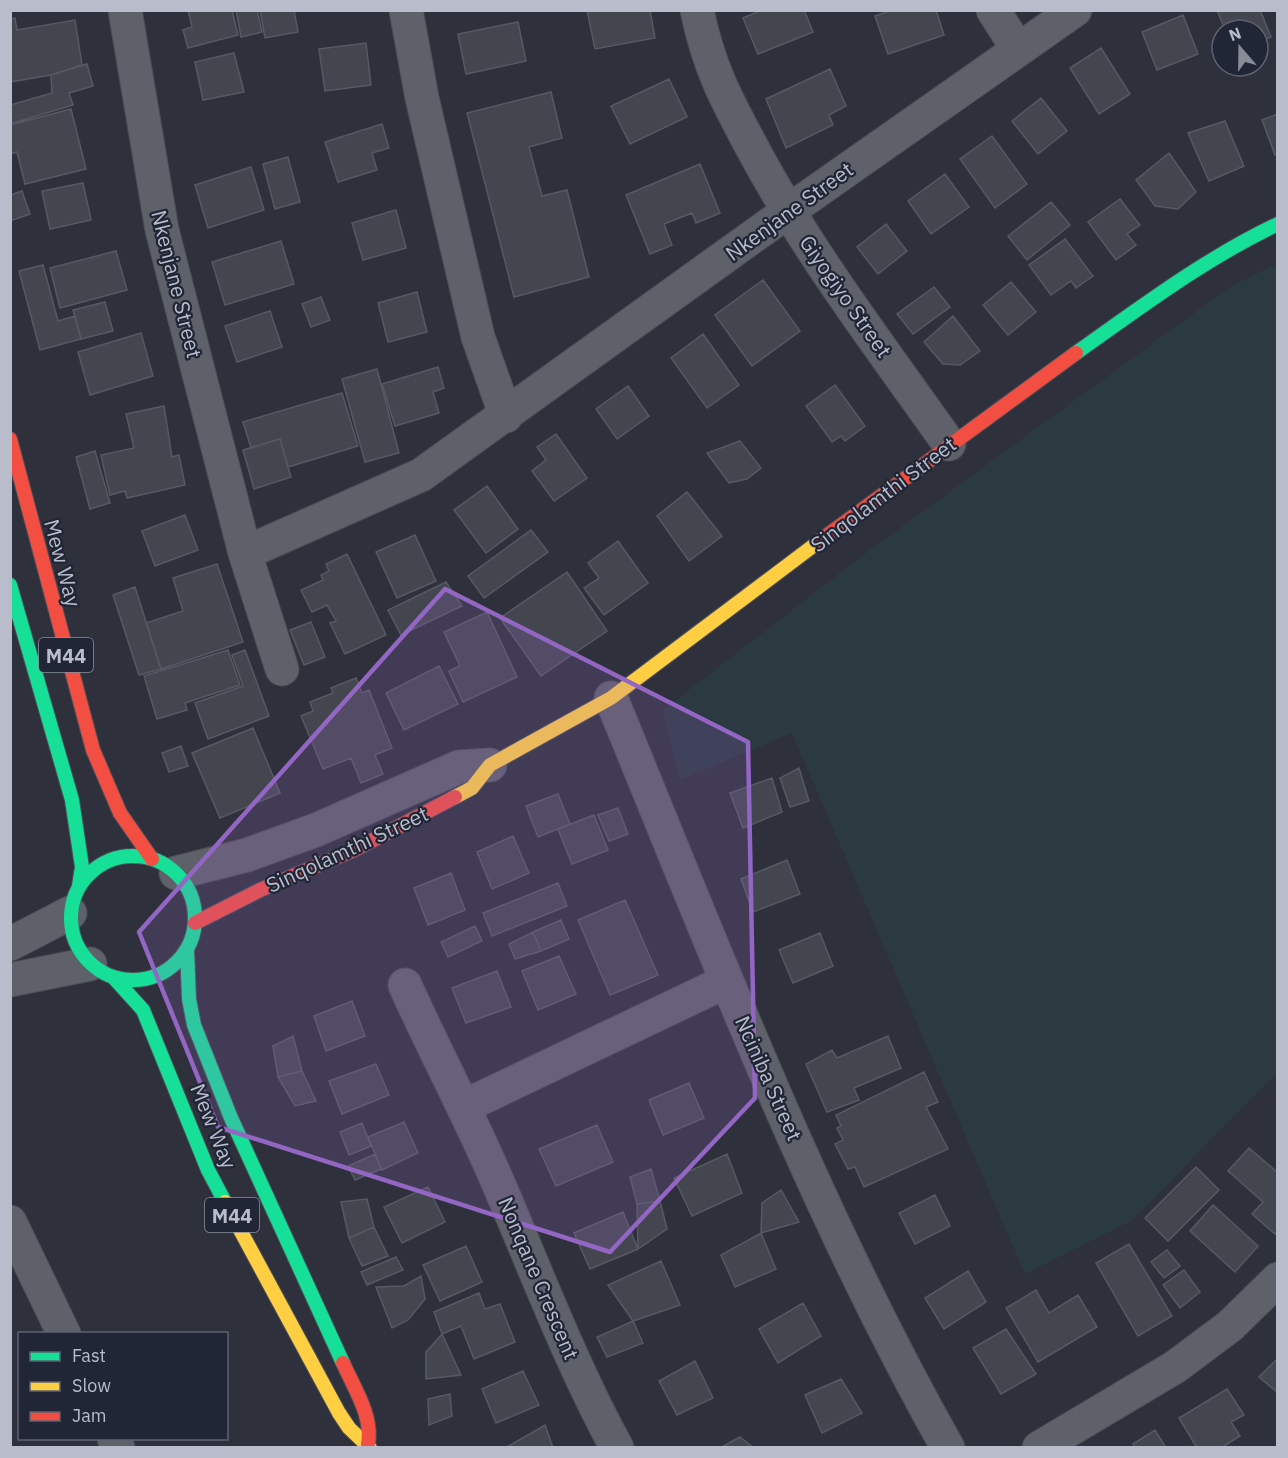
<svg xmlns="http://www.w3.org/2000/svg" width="1288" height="1458" font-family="'IBM Plex Sans',sans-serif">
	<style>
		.green { fill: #2b3a41 }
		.building { fill: #43464f; stroke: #565963; stroke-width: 1.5 }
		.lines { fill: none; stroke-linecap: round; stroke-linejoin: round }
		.street-casing { stroke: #4c4e55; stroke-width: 35 }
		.fast-casing { stroke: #4c4e58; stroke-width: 16 }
		.slow-casing { stroke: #4c4e58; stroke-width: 16 }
		.jam-casing { stroke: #4c4e58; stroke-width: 16 }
		.street { stroke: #5e6169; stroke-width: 33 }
		.fast { stroke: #16e098; stroke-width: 14 }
		.slow { stroke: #ffcf43; stroke-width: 14 }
		.jam { stroke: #f24e42; stroke-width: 14 }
		.marked { fill: #9466c4; fill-opacity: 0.2; stroke: #9466c4; stroke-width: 4.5; stroke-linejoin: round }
		.labels { text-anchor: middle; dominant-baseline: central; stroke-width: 4.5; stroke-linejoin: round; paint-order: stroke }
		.shield { fill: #202636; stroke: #8b909e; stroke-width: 1.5 }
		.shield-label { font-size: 20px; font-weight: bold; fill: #b9bdcb }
		.street-label { font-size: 21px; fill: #b9bdcb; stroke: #202636 }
	</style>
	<rect width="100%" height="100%" fill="#2e313b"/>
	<path class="green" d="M1277,264V1073L1131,1221L1025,1274L792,733L680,780L663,710L862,556L1231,286Z"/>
	<path class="building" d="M188,10H232L238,35L188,48L183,30L192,27Z
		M236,10H257L262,32L241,37Z
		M260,10H294L298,32L265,38Z
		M587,10H650L655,38L595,49Z
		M762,10H804L813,32L758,54L743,18Z
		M892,10H936L944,35L888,54L875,16Z
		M1217,10H1260L1271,37L1258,42V30H1225Z
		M1183,15L1198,54L1157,70L1142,32Z
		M15,18L17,30L75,20L82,65L51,75L10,82V19Z
		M518,22L526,61L466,74L458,34Z
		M366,43L371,85L325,91L319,49Z
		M1101,48L1130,94L1099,114L1070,68Z
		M234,53L244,92L203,100L195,62Z
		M87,64L93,86L69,93L73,105L10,124V105L52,93L51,75Z
		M830,69L846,106L829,115L833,125L786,148L766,99Z
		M669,79L687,117L630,144L611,106Z
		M551,92L562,138L529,147L542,196L567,190L589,277L514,297L467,113Z
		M1041,98L1067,131L1038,154L1012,121Z
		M71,109L86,169L25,184L17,152L10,154V125Z
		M1278,114V154L1275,155L1262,120Z
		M1225,121L1244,166L1209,181L1188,133Z
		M382,124L389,148L372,153L377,170L338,182L325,142Z
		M992,136L1027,184L995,208L960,159Z
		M1169,153L1196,192L1178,209L1155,206L1136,180Z
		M288,157L300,202L275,209L263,164Z
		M700,164L720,213L696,223L692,213L664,224L672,245L650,254L626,195Z
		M251,167L264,210L208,228L195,185Z
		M945,174L969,207L931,234L908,201Z
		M83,183L91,220L50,229L42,191Z
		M22,191L30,214L10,221V195Z
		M1120,199L1140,225L1127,234L1136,245L1116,260L1088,222Z
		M1051,202L1070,225L1027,260L1008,236Z
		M396,210L406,248L363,260L352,223Z
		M886,224L907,251L878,274L857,247Z
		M1065,239L1093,276L1076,288L1071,281L1051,295L1029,265Z
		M281,241L294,284L225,305L212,262Z
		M116,251L127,290L60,308L50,268Z
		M43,265L58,321L75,316L81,339L40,350L19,271Z
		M763,280L800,331L752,366L715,315Z
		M1011,282L1036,312L1008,335L983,305Z
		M934,287L950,307L913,334L897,314Z
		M417,292L427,332L388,342L378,303Z
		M321,297L330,320L311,327L302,304Z
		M105,302L113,331L81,339L73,310Z
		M270,311L282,347L237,362L225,326Z
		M953,316L980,351L960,365L943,364L924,342Z
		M141,333L153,376L90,395L78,352Z
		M703,334L739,385L707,408L671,358Z
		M438,367L444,388L433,392L439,413L395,426L382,384Z
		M377,369L399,453L365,462L342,379Z
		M835,385L865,426L845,441L841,436L832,442L806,406Z
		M628,386L649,416L617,439L596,409Z
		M342,393L358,446L288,467L280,439L251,448L243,422Z
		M164,406L172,457L179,455L185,485L127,498L125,491L110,495L101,455L134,448L126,414Z
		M556,434L587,478L554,501L532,471L546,460L537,447Z
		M280,439L291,477L254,489L243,450Z
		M740,441L761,468L747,479L729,483L707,453Z
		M95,451L110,503L90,509L76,457Z
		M487,486L518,529L486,553L454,510Z
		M687,492L722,536L689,561L657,516Z
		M185,515L198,550L155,566L142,531Z
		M531,530L548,552L484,598L468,576Z
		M415,535L436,581L397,598L376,552Z
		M618,541L648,583L604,615L584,588L599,578L588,563Z
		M347,554L386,635L345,654L330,623L336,621L327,605L312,612L301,590L323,580L321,575L329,571L326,564Z
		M217,564L243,642L161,669L146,623L183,611L173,578Z
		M567,572L607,631L541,676L500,618Z
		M446,582L462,606L401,635L388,610Z
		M135,587L161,669L139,675L113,595Z
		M487,612L517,677L463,702L449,671L460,666L444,632Z
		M311,622L325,657L304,665L290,630Z
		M228,650L240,685L185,703L187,710L157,719L144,676Z
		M245,650L269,716L208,739L195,703L243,686L232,655Z
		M439,666L458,704L404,730L386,693Z
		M356,678L362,693L369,690L392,748L375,755L383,774L361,783L351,758L323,769L301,716L313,711L310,702L333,693L331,688Z
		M253,728L280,793L220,818L192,753Z
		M181,746L188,766L169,772L162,753Z
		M799,768L809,801L790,807L780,778Z
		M772,778L782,812L743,828L730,793Z
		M558,794L570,824L538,837L526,806Z
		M618,808L628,834L609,841L598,815Z
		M594,815L608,850L572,864L558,829Z
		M513,836L529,873L492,889L477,852Z
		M787,860L800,894L753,912L741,879Z
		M451,873L465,910L428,925L414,888Z
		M558,883L567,906L492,936L483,913Z
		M625,900L658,975L610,995L578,920Z
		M561,920L569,939L541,951L533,932Z
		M475,926L482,941L448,957L441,942Z
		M533,932L541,951L515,959L509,944Z
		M820,933L833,966L793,983L779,950Z
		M559,956L576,994L538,1010L522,971Z
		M497,971L511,1007L466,1023L452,988Z
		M352,1001L365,1036L326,1051L314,1016Z
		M293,1036L302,1071L278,1077L273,1046Z
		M888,1036L901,1068L854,1088L859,1100L827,1112L806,1064L832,1050L837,1058Z
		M376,1064L389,1095L342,1114L329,1081Z
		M302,1071L316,1101L295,1106L278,1077Z
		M924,1072L938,1102L926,1107L948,1149L864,1187L855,1167L848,1169L835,1144L843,1140L837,1128L841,1126L836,1115Z
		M689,1083L704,1118L663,1135L649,1100Z
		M404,1122L418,1153L382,1170L368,1137Z
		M362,1123L371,1146L349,1155L340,1132Z
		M597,1125L613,1162L556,1186L539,1149Z
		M1249,1148L1278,1173V1231L1275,1234L1252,1214L1263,1202L1228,1171Z
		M375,1154L381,1169L355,1180L348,1166Z
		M727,1154L742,1193L692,1216L674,1178Z
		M1196,1167L1219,1190L1168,1241L1145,1218Z
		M651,1169L660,1201L637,1204L630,1177Z
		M428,1187L445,1222L402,1243L384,1207Z
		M781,1190L799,1222L761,1233L762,1203Z
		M935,1195L950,1226L915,1244L899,1213Z
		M367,1199L374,1227L349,1238L341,1202Z
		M660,1201L667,1229L638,1249L637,1204Z
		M1213,1205L1258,1246L1235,1272L1190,1231Z
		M623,1212L638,1249L590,1269L574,1233Z
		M374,1227L388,1256L362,1266L349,1238Z
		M761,1233L776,1269L735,1287L721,1255Z
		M1129,1244L1172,1316L1138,1336L1096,1263Z
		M466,1246L482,1282L440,1301L423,1265Z
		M1167,1250L1180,1266L1164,1278L1151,1262Z
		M396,1257L403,1270L367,1285L361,1272Z
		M661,1261L680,1305L633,1321L608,1285Z
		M1184,1270L1200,1292L1180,1308L1163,1285Z
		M968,1271L986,1302L944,1329L925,1298Z
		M421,1276L425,1299L408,1320L392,1328L376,1287L404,1286Z
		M1036,1290L1049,1313L1078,1295L1097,1327L1038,1362L1006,1308Z
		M479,1293L485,1309L500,1304L515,1342L474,1359L461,1326L442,1334L434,1312Z
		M803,1303L821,1336L778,1363L759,1329Z
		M633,1321L643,1343L607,1357L597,1337Z
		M1006,1329L1036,1374L1001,1394L973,1348Z
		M442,1334L461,1375L426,1379V1352Z
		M1278,1358V1393L1259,1377Z
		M695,1361L713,1398L677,1415L659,1381Z
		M523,1371L539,1405L496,1423L482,1389Z
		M841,1379L862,1413L822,1433L805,1395Z
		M1227,1389L1244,1415L1231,1422L1240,1436L1221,1448H1197L1179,1418Z
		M450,1394L452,1416L429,1425L428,1399Z
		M545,1425L553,1448H505Z
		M1155,1430L1166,1448H1136L1133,1444Z
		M740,1437L754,1448H720Z"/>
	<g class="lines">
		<g class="street-casing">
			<path id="street" d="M125,10L162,230L245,553L282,669
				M406,10L422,98L478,337L506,416
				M697,10C709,69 727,101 755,153C810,255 882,349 949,444
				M993,10L1018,49
				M245,553L421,475L787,212L1075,10
				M611,698C715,951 813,1209 948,1448
				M176,873L247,855L316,830L459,767L490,765
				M10,944L70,913
				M10,980L90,964
				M405,985C434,1050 468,1113 496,1178C535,1268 570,1362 617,1448
				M465,1106L727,981
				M10,1222L64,1334
				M114,1438L118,1448
				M1039,1448L1175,1367L1230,1326L1278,1279"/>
		</g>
		<g class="fast-casing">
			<path id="fast" d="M1076,353C1141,307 1206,258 1278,224
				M10,585L72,800L82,867L79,886
				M71 918a62 62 0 1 1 124 0a62 62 0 1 1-124 0Z
				M187,949L189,999L194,1025L231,1118L343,1363
				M114,978L143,1010L208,1170L225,1202"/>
		</g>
		<g class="slow-casing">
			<path id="slow" d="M455,797L472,788L490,765L611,698L821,540
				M225,1202L339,1413L349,1428L370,1448"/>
		</g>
		<g class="jam-casing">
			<path id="jam" d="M10,439L93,750L120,813L152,859
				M821,540L1076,353
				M195,923L260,890L356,849L455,797
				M343,1363C354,1388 373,1416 368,1444"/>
		</g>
		<use href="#street" class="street"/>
		<use href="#fast" class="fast"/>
		<use href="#slow" class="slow"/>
		<use href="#jam" class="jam"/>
	</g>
	<path class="marked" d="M445,589L748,742L755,1098L610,1252L218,1127L139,932Z"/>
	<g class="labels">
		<g class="shield">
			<rect x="39" y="638" width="54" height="34" rx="4.5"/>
			<rect x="205" y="1198" width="54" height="34" rx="4.5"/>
		</g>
		<g class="shield-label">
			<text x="66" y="655">M44</text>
			<text x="232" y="1215">M44</text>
		</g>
		<g class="street-label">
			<text transform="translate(789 211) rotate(-36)">Nkenjane Street</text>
			<text transform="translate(177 284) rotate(76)">Nkenjane Street</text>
			<text transform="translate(846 296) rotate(55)">Giyogiyo Street</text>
			<text transform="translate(883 494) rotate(-37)">Sinqolamthi Street</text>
			<text transform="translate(63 563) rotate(75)">Mew Way</text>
			<text transform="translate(347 849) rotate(-25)">Sinqolamthi Street</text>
			<text transform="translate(769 1078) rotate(66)">Nciniba Street</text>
			<text transform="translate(214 1126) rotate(68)">Mew Way</text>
			<text transform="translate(539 1278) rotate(67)">Nonqane Crescent</text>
		</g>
	</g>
	<rect width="1288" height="1458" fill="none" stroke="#b9bdcb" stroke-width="24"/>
	<rect x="18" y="1332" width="210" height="108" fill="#202636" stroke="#5d6272" stroke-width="1.5"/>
	<rect x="30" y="1352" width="30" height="9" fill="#16e098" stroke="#5d6272" stroke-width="1.5"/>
	<text x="72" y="1362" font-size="18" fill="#b9bdcb">Fast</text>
	<rect x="30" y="1382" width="30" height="9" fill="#ffcf43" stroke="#5d6272" stroke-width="1.5"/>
	<text x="72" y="1392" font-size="18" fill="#b9bdcb">Slow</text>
	<rect x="30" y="1412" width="30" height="9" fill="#f24e42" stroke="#5d6272" stroke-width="1.5"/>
	<text x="72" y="1422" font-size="18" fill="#b9bdcb">Jam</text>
	<g transform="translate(1240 48) rotate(340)"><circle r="28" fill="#202636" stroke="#5d6272" stroke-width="1.5"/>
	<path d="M0-4.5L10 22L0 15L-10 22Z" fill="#888c99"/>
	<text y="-9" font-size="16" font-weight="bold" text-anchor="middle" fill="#b9bdcb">N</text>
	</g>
</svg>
